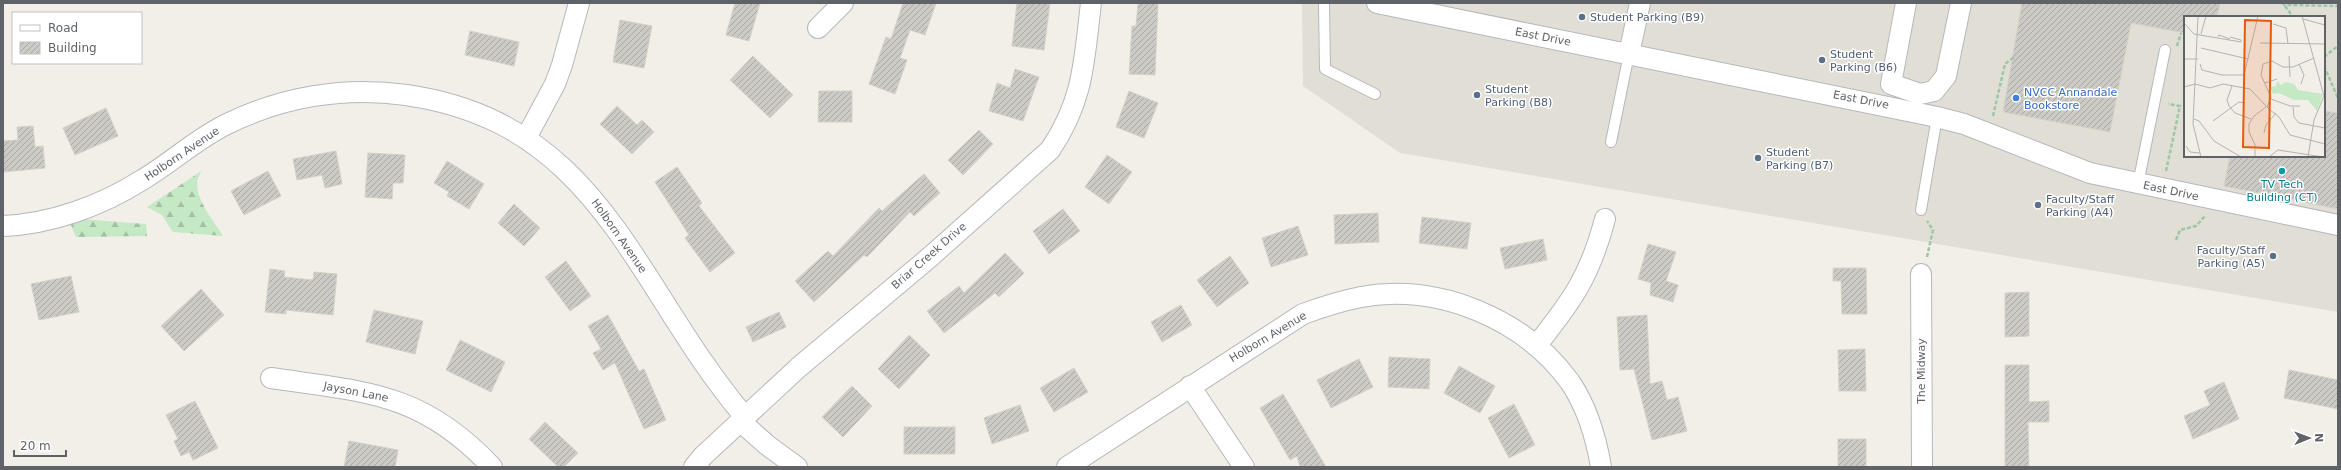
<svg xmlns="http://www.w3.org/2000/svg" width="2341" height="470" font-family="'DejaVu Sans',sans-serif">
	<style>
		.education { fill: #e1ded6; fill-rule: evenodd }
		.forest { fill: url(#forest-firs) }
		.building { fill: url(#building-hatch); stroke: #d6d1c6 }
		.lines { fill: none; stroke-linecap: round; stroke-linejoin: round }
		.service-casing { stroke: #b5b8bc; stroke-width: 12 }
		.minor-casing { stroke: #b5b8bc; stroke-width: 22 }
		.path { stroke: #9cc7a9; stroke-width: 2.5; stroke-dasharray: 4 2; stroke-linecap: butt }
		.service { stroke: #fff; stroke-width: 10 }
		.minor { stroke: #fff; stroke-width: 20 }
		.service-dot { fill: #5c6f8a; stroke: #fff; stroke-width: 1.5 }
		.shop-dot { fill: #3f7fe0; stroke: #fff; stroke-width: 1.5 }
		.culture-dot { fill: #0f9aa8; stroke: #fff; stroke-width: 1.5 }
		.labels { text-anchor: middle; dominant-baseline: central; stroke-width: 3; stroke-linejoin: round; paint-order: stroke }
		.service-label { font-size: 11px; fill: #4e5e75; stroke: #fff; text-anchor: start }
		.street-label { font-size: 11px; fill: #5f6368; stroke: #fff }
		.shop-label { font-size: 11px; fill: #366cbe; stroke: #fff; text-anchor: start }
		.culture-label { font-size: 11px; fill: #0d838f; stroke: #fff }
		.inset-road { fill: none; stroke: #b3b3b1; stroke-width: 1 }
		.view { fill: #e8590c; fill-opacity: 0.15; stroke: #e8590c; stroke-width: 2 }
		.inset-edge { fill: none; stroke: #5f6368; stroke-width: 2 }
	</style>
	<defs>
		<pattern id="forest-firs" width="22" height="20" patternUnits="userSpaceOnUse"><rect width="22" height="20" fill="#c5e8c5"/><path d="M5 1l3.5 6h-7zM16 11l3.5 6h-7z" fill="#a3c0a4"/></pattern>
		<pattern id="building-hatch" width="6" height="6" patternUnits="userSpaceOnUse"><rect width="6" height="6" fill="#cccac5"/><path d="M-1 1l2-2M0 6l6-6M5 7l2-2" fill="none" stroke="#a9a8a4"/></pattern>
	</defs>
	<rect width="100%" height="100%" fill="#f1efe8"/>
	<path class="education" d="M1302,3H2338V312L1400,153L1303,86ZM2185,17H2324V156H2185Z"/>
	<path class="forest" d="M203,170C185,188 213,219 223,236L173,232L162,215L147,207Z
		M68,218L146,224L147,236L76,237Z"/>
	<path class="building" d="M735,3H760L749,41L726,35Z
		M903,3H936L925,35L910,30L900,58L907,60L895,94L869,84L886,37L891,39Z
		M1017,3H1050L1044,50L1012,46Z
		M1138,3H1158L1155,75L1129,74L1132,26H1136Z
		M2022,3H2220L2217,17H2185V33L2131,23L2110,132L2003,112Z
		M620,20L652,26L644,68L613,62Z
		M470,31L519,42L514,66L465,55Z
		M753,56L793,95L770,118L730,80Z
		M1015,69L1039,77L1023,121L989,111L997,83L1010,88Z
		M819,91H852V122H818Z
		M1129,91L1158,103L1144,138L1116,127Z
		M617,106L637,125L642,120L654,132L632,154L600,124Z
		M106,108L118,136L75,155L63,128Z
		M2324,111L2338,113V209L2224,186L2230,156H2324Z
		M33,126L35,147L43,146L45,168L3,172V141L18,140L17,127Z
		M979,130L993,144L963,175L948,160Z
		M336,151L342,184L325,188L322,175L297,180L293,159Z
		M368,153L405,155L403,183H393L392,199L365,197Z
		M1107,155L1132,172L1109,204L1085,187Z
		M447,161L484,184L469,209L447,196L449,192L434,183Z
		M677,167L702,203L699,206L735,253L710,272L685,238L689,235L655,182Z
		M268,171L281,196L244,215L231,191Z
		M924,174L940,193L914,216L910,212L867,257L864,255L814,302L795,281L828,251L833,256L879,208L882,211Z
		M514,204L540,228L524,246L498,223Z
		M1063,209L1080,231L1049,254L1033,231Z
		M1378,213L1379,242L1335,244L1334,215Z
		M1422,217L1471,223L1467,249L1419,243Z
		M1298,226L1308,255L1271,267L1262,238Z
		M1543,239L1547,260L1505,269L1500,248Z
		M1648,244L1676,252L1666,281L1678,285L1673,302L1650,295L1651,283L1638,279Z
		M1005,253L1024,273L999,297L995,293L944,333L927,311L959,286L964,293Z
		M1230,256L1249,283L1217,307L1197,280Z
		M566,261L591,296L570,311L545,277Z
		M1833,268H1866L1867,314H1842L1841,281H1833Z
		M270,269L285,271L284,277L313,280L314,272L337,274L333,315L286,310V314L265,312Z
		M71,276L79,312L39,320L31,284Z
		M201,289L224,315L184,351L161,326Z
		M2029,292V336L2005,337V293Z
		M1181,305L1192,325L1162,342L1151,322Z
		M374,310L423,321L415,354L366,342Z
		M779,312L786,327L753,342L746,327Z
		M608,315L639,371L644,369L666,420L644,429L615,363L603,370L593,353L601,349L588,326Z
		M1647,315L1650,384L1662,381L1667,400L1678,397L1687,431L1652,440L1634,369L1620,370L1617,317Z
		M909,335L930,355L899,389L878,369Z
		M460,340L505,362L491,392L446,370Z
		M1865,349L1866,391H1839L1838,350Z
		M1389,357L1430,359L1429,389L1388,387Z
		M1359,359L1373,387L1331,408L1317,380Z
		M2005,365H2029V402L2049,401V422H2028L2029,467H2005Z
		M1459,366L1495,386L1480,413L1444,393Z
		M1074,368L1088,392L1054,412L1040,388Z
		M2289,370L2338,380V409L2284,398Z
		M2224,382L2239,419L2193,439L2184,416L2210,405L2204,391Z
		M852,386L872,406L843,437L822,417Z
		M1283,394L1326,467H1300L1297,456L1290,460L1260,408Z
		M195,401L218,448L193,460L189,452L181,456L174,441L178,439L166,415Z
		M1514,404L1535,445L1509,458L1488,418Z
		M1020,405L1029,431L992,444L984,418Z
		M545,422L578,453L564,467H558L529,439Z
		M904,427H955V454H904Z
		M1838,439H1866V467H1838Z
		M349,441L398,450L395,467H344Z"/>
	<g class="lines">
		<g class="service-casing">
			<path id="service" d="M1324,3L1325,69L1375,94
				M1611,142L1629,54
				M2138,184L2165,50
				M1921,210L1937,117"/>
		</g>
		<g class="minor-casing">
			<path id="minor" d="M1377,3L1937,117L1964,124L2090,173L2338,225
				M1906,3L1891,84L1920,94L1934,91L1946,76L1961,3
				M818,28L843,3
				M1629,54L1640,3
				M526,138L555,84L562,65L579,3
				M3,226C51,224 101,206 142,180C171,163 196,139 227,124C282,97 344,86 406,95C602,123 634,287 745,417
				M1921,274L1922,467
				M1536,346C1572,301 1590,276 1605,219
				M271,378C366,392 422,392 492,467
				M1190,386L1244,467
				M740,421L767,445L797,467
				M694,467L703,456L799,367L930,257L1050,150C1084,100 1084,61 1091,3
				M1067,467L1303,314C1322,307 1341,301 1361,297C1439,283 1524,319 1570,382C1587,407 1596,437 1601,467"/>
		</g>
		<path class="path" d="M2282,3L2285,5L2338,6
			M2285,6L2293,17
			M2177,46L2181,33
			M2324,57L2338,46
			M2324,66L2338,98
			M1993,116L2005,64L2014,57
			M2166,171L2180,106L2168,104
			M2176,240L2180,230L2196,226L2205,216
			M1927,257L1933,230L1927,221"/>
		<use href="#service" class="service"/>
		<use href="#minor" class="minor"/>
	</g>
	<g class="service-dot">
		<circle cx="1582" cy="17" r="4"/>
		<circle cx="1822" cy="60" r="4"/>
		<circle cx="1477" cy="95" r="4"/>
		<circle cx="1758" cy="158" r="4"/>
		<circle cx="2038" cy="205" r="4"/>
		<circle cx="2273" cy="256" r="4"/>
	</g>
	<circle class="shop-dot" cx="2016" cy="98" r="4"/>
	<circle class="culture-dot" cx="2282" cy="171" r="4"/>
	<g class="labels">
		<g class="service-label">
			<text x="1590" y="17">Student Parking (B9)</text>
			<text x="1830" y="54">Student<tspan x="1830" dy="13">Parking (B6)</tspan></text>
			<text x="1485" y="89">Student<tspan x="1485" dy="13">Parking (B8)</tspan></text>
			<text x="1766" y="152">Student<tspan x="1766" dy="13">Parking (B7)</tspan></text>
			<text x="2046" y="199">Faculty/Staff<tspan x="2046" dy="13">Parking (A4)</tspan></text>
			<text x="2265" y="250" text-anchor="end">Faculty/Staff<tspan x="2265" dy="13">Parking (A5)</tspan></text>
		</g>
		<g class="street-label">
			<text transform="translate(1543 37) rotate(11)">East Drive</text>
			<text transform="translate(1861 100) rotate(11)">East Drive</text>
			<text transform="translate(182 154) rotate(-34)">Holborn Avenue</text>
			<text transform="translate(2171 191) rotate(12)">East Drive</text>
			<text transform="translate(619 236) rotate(55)">Holborn Avenue</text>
			<text transform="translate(929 256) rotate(-41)">Briar Creek Drive</text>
			<text transform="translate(1268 337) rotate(-31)">Holborn Avenue</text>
			<text transform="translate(1921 371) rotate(-90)">The Midway</text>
			<text transform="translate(356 392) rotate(11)">Jayson Lane</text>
		</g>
		<g class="shop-label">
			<text x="2024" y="92">NVCC Annandale<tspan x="2024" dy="13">Bookstore</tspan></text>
		</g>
		<g class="culture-label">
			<text x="2282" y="184">TV Tech<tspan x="2282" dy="13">Building (CT)</tspan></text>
		</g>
	</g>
	<g transform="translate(2184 16)">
		<rect width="141" height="141" fill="#f1efe8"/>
		<path d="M93,65L97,69L102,66L110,68L114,74L139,78L133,95L124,84H110L95,77L89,78L86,71L92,70Z" fill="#c5e8c5"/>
		<path class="inset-road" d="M14,0L9,108L17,141M118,0L140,80L130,104L124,141M119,3L141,9M0,7L10,18L57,26V24L46,21M89,8L102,12L104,28M17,18L22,0M34,21L35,19L46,23M76,27L141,28M17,32L64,43M105,40L106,61M0,43H14M16,48L18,54L38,59H60L74,0M115,48L120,59L117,68M81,67L93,63M48,70L43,84L45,90L51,97L67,103M0,71L11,68L26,72L39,68L66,73L85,93L95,101L106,119L141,128M87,83L106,90H116M83,91L87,81L77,59L79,48L88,45L99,51H109L130,42M109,91L110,101L115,107L141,112M10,103L15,105L30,125L57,141M29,105L55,86L61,87M80,117L82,109L92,97M2,130L6,136L16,137M71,141V129L65,116V108L70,100L82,91M85,141L94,134L139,141"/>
		<path class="view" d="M61,4L87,5L85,132L59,131Z"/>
		<rect width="141" height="141" class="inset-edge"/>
	</g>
	<rect width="2341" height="470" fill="none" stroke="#5f6368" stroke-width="8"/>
	<rect x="12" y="12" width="130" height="52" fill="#ffffff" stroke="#bfc1c3"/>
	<rect x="20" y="25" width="20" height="6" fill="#ffffff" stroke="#bfc1c3"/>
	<text x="48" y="32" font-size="12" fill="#5f6368">Road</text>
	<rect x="20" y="42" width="20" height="12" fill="url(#building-hatch)" stroke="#bfc1c3"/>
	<text x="48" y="52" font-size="12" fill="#5f6368">Building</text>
	<g transform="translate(2309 438) rotate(89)" stroke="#ffffff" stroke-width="3" paint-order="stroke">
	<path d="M0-3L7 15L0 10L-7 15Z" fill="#5f6368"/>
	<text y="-6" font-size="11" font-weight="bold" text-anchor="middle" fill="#5f6368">N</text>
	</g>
	<path d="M14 450v6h52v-6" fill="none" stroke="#5f6368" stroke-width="2"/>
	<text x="20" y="450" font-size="12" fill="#5f6368" stroke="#ffffff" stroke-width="3" paint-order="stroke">20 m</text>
</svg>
